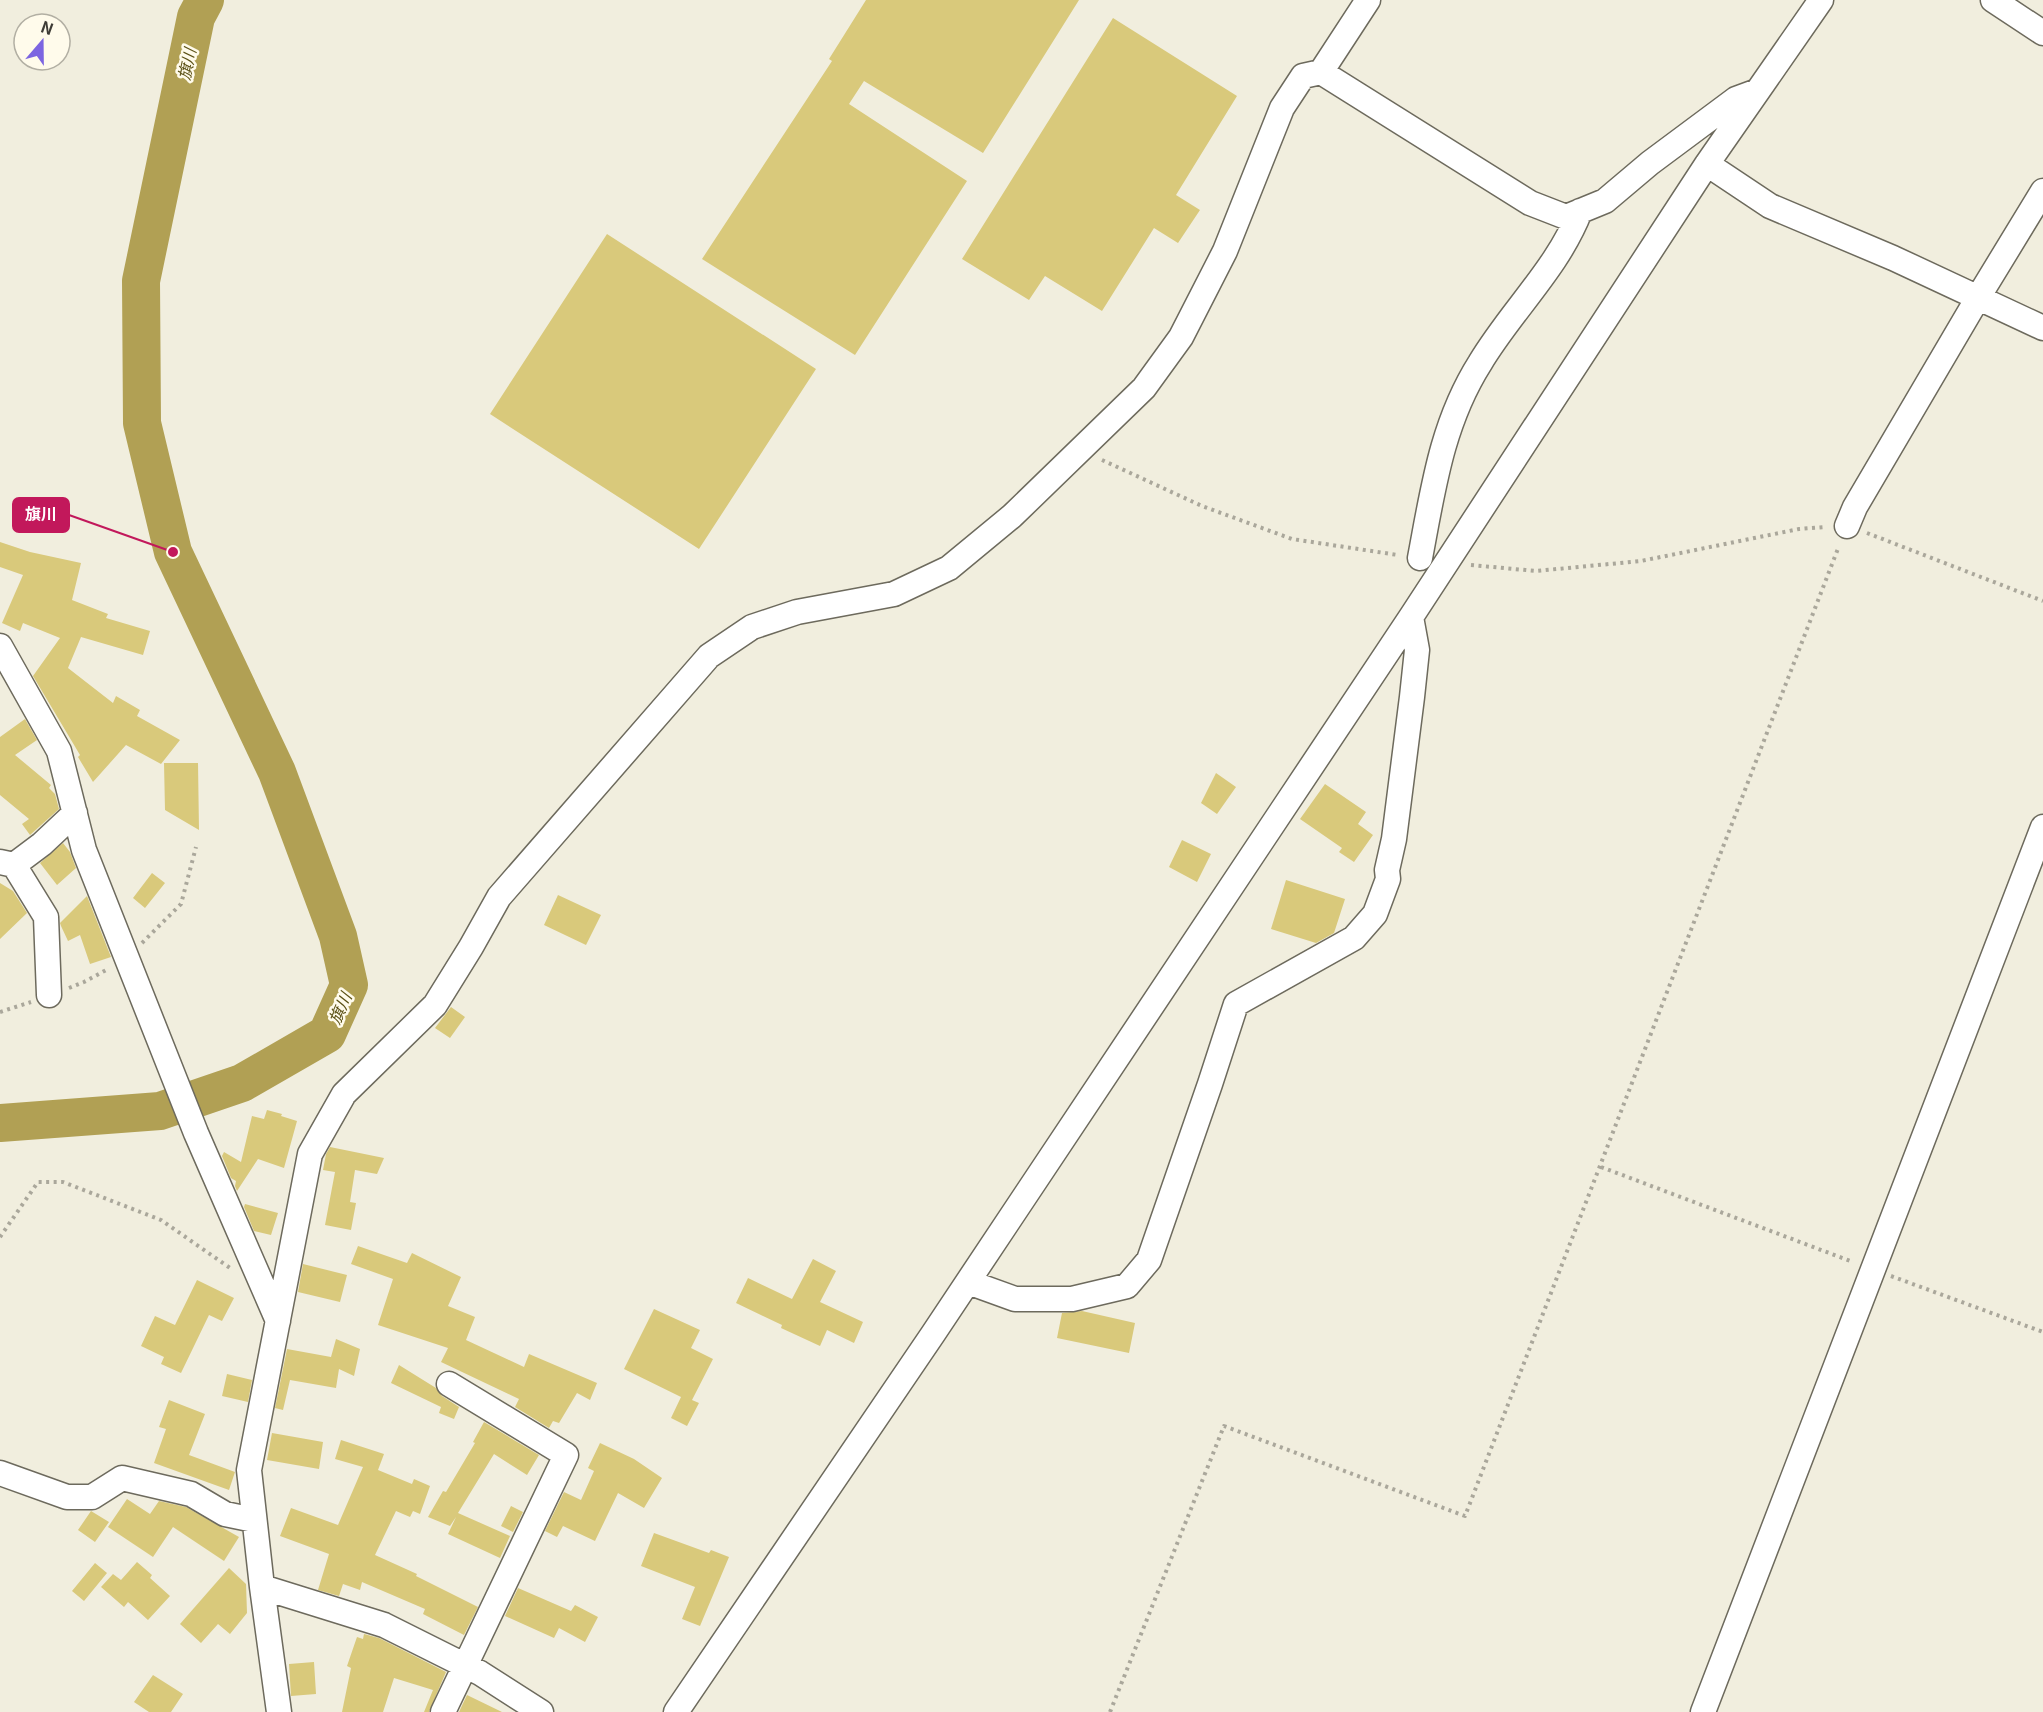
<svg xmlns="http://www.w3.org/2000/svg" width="2043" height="1712" font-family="Georgia,'Noto Sans JP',serif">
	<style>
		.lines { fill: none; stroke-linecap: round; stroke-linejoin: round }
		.river { stroke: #b1a054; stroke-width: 38 }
		.building { fill: #d9c97b }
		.minor-casing { stroke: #6d6a5d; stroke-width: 27 }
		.path { stroke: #aaa79b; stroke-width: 4; stroke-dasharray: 3 4.5; stroke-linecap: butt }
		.minor { stroke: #fff; stroke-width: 24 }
		.labels { text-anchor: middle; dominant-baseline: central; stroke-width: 5; stroke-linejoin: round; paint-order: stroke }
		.water-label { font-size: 16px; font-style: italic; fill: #5c5116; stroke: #fffbeb }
		.leader { fill: none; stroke: #c2185b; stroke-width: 2 }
		.callout-dot { fill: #c2185b; stroke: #fffbeb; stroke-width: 2 }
		.callout { fill: #c2185b; stroke: #c2185b; stroke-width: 2 }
		.callout-label { font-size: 16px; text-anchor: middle; font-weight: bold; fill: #fff }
	</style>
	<rect width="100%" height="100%" fill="#f1eede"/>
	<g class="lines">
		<path class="river" d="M0,1123L160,1111L242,1083L327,1034L349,985L338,936L277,772L173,552L142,423L141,281L196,17L205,0"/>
	</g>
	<path class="building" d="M866,0H1079L983,153L864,81L849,104L967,181L855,355L702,259L832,61L829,59Z
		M1113,18L1237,96L1176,195L1200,210L1178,243L1154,228L1102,311L1045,276L1029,300L962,259Z
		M607,234L816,369L699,549L490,414Z
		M0,542L30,552L81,563L72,600L108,614L106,618L150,631L143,655L81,637L68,668L113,703L116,696L140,710L137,716L180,740L161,764L126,745L93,782L78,757L80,755L33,676L60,638L23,623L20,631L2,623L23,575L0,567Z
		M25,719L37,740L15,755L51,785L49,788L55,794L59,809L30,835L22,824L29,819L0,795V737Z
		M164,763H198L199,830L165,810Z
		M1216,773L1236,787L1217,814L1201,803Z
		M1325,784L1366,812L1358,824L1373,835L1354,862L1339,852L1342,848L1300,819Z
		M1182,840L1211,854L1197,882L1169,867Z
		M63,843L70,852L76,868L57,885L40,863Z
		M152,873L165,883L145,908L133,898Z
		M1286,880L1345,899L1334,933L1316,943L1271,929Z
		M0,883L13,891L27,913L0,939Z
		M558,895L601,915L586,945L544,925Z
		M87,896L111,957L90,964L80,935L68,941L61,926L60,923Z
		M451,1007L465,1017L450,1038L435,1028Z
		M267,1110L282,1114L281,1116L297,1121L284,1168L258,1159L237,1191L235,1186L236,1181L231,1178L222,1156L224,1152L241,1162L252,1116L264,1119Z
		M330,1147L384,1158L377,1174L355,1170L350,1202L356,1203L351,1230L325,1225L335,1172L323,1170L326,1154Z
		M245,1204L278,1213L271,1235L254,1231L244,1207Z
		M358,1246L407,1263L412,1253L461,1277L448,1306L475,1317L466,1340L524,1367L529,1354L597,1383L590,1400L577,1393L559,1423L553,1421L549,1428L515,1407L519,1399L441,1362L448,1348L378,1325L393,1279L351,1264Z
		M813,1259L836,1271L820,1302L863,1322L854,1343L827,1330L820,1346L781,1328L782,1325L736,1303L748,1278L792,1299Z
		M303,1264L347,1275L340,1302L298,1292Z
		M197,1280L234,1298L222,1321L209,1315L181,1373L161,1364L164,1357L141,1346L155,1316L175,1325Z
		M654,1309L700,1330L691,1348L713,1359L692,1400L699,1403L687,1426L671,1418L681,1397L624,1369Z
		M1082,1311L1135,1323L1129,1353L1057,1338L1062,1313Z
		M336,1339L360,1349L354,1376L339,1369L336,1388L290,1380L283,1410L275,1408L287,1349L331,1357Z
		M399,1365L436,1388L442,1396L459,1407L454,1419L439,1413L441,1407L391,1383Z
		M227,1374L252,1380L248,1402L222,1396Z
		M169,1400L205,1414L189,1455L235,1472L229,1490L154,1463L166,1429L159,1427Z
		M484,1422L539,1455L527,1475L494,1454L458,1513L510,1536L500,1558L448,1534L456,1517L450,1526L428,1517L443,1491L446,1492L475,1443L473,1442Z
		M272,1433L323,1442L319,1469L267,1460Z
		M341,1440L384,1454L378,1470L412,1484L414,1479L430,1486L420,1514L413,1511L410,1517L396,1511L375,1555L417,1574L416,1576L478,1607L464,1635L423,1614L425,1609L362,1582L360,1590L343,1584L339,1596L318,1590L329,1554L280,1536L291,1508L338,1525L363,1467L335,1459Z
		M600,1443L634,1459L662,1478L644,1508L618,1493L595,1541L563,1526L557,1537L545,1531L564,1492L581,1500L594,1471L588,1468Z
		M127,1499L150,1514L159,1501L186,1507L239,1537L224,1561L173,1527L153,1557L108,1527Z
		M511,1506L523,1512L513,1532L501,1526Z
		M91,1511L109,1522L95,1542L78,1530Z
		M654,1533L709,1553L711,1550L729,1557L700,1626L682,1619L695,1587L641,1566Z
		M137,1562L152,1575L150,1578L170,1596L148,1620L128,1602L124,1607L101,1587L113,1574L121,1580Z
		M95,1563L107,1573L84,1601L72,1591Z
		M229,1568L246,1584L247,1613L230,1634L218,1624L201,1643L180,1624Z
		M518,1588L571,1611L575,1605L598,1617L585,1642L559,1628L554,1638L505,1616Z
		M364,1634L379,1638L446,1672L429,1712H424L433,1690L394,1678L383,1712H342L351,1668L347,1666L357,1637L363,1639Z
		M314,1662L316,1694L291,1696L289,1664Z
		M153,1675L183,1694L171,1712H149L134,1702Z
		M467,1695L502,1712H459Z"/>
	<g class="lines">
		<g class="minor-casing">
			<path id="minor" d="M1993,0L2043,33
				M1321,72L1368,0
				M1707,164L1770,206L1893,258L2043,328
				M1847,526L1855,507L1979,296L2043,191
				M1420,558C1433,489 1442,423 1480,363C1511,311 1558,268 1580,211
				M0,646L59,751L84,850L196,1133L278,1321
				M0,862L14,865L42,844L75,813
				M14,865L46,917L49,995
				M968,1282L1015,1299H1072L1127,1286L1149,1260L1210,1084L1236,1004L1354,938L1375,914L1388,879L1387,870L1394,839L1412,697L1417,650L1411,617
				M0,1473L67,1497H92L122,1478L191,1494L225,1514L254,1520
				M262,1587L384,1625L480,1673L541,1712
				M279,1712L262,1587L249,1470L310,1154L344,1094L435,1005L471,947L499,897L709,656L752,627L797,612L894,594L949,568L1012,516L1144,388L1181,337L1225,251L1282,108L1303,76L1321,72L1530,203L1566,217L1605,201L1650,163L1736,99L1755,92
				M443,1712L566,1455L449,1384
				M676,1712L933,1334L1411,617L1707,164L1821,0
				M1703,1712L2043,827"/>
		</g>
		<path class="path" d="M1102,460L1202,506L1292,539L1398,555
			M1867,533L2043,601
			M1471,565L1536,571L1641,561L1799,529L1825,527
			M142,943L181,904L196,847
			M69,988L84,982L108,969
			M0,1012L31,1002
			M1601,1167L1853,1262
			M0,1237L38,1182H63L161,1220L230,1268
			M1891,1276L2043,1332
			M1110,1712L1224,1426L1465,1516L1839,546"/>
		<use href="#minor" class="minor"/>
	</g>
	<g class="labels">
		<g class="water-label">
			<text transform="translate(186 64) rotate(-78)">旗川</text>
			<text transform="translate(339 1008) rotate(-66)">旗川</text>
		</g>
	</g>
	<path class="leader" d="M173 552L69 515"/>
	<circle class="callout-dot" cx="173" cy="552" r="6"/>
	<rect class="callout" x="13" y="498" width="56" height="34" rx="6"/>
	<g class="callout-label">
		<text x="41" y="520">旗川</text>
	</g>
	<g transform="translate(42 42) rotate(20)"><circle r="28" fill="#fffbeb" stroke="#b2afa3" stroke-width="1.5"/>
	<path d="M0-4.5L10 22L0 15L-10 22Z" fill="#7c65e1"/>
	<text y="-9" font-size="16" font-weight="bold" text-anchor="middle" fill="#3e3c36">N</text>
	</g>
</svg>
